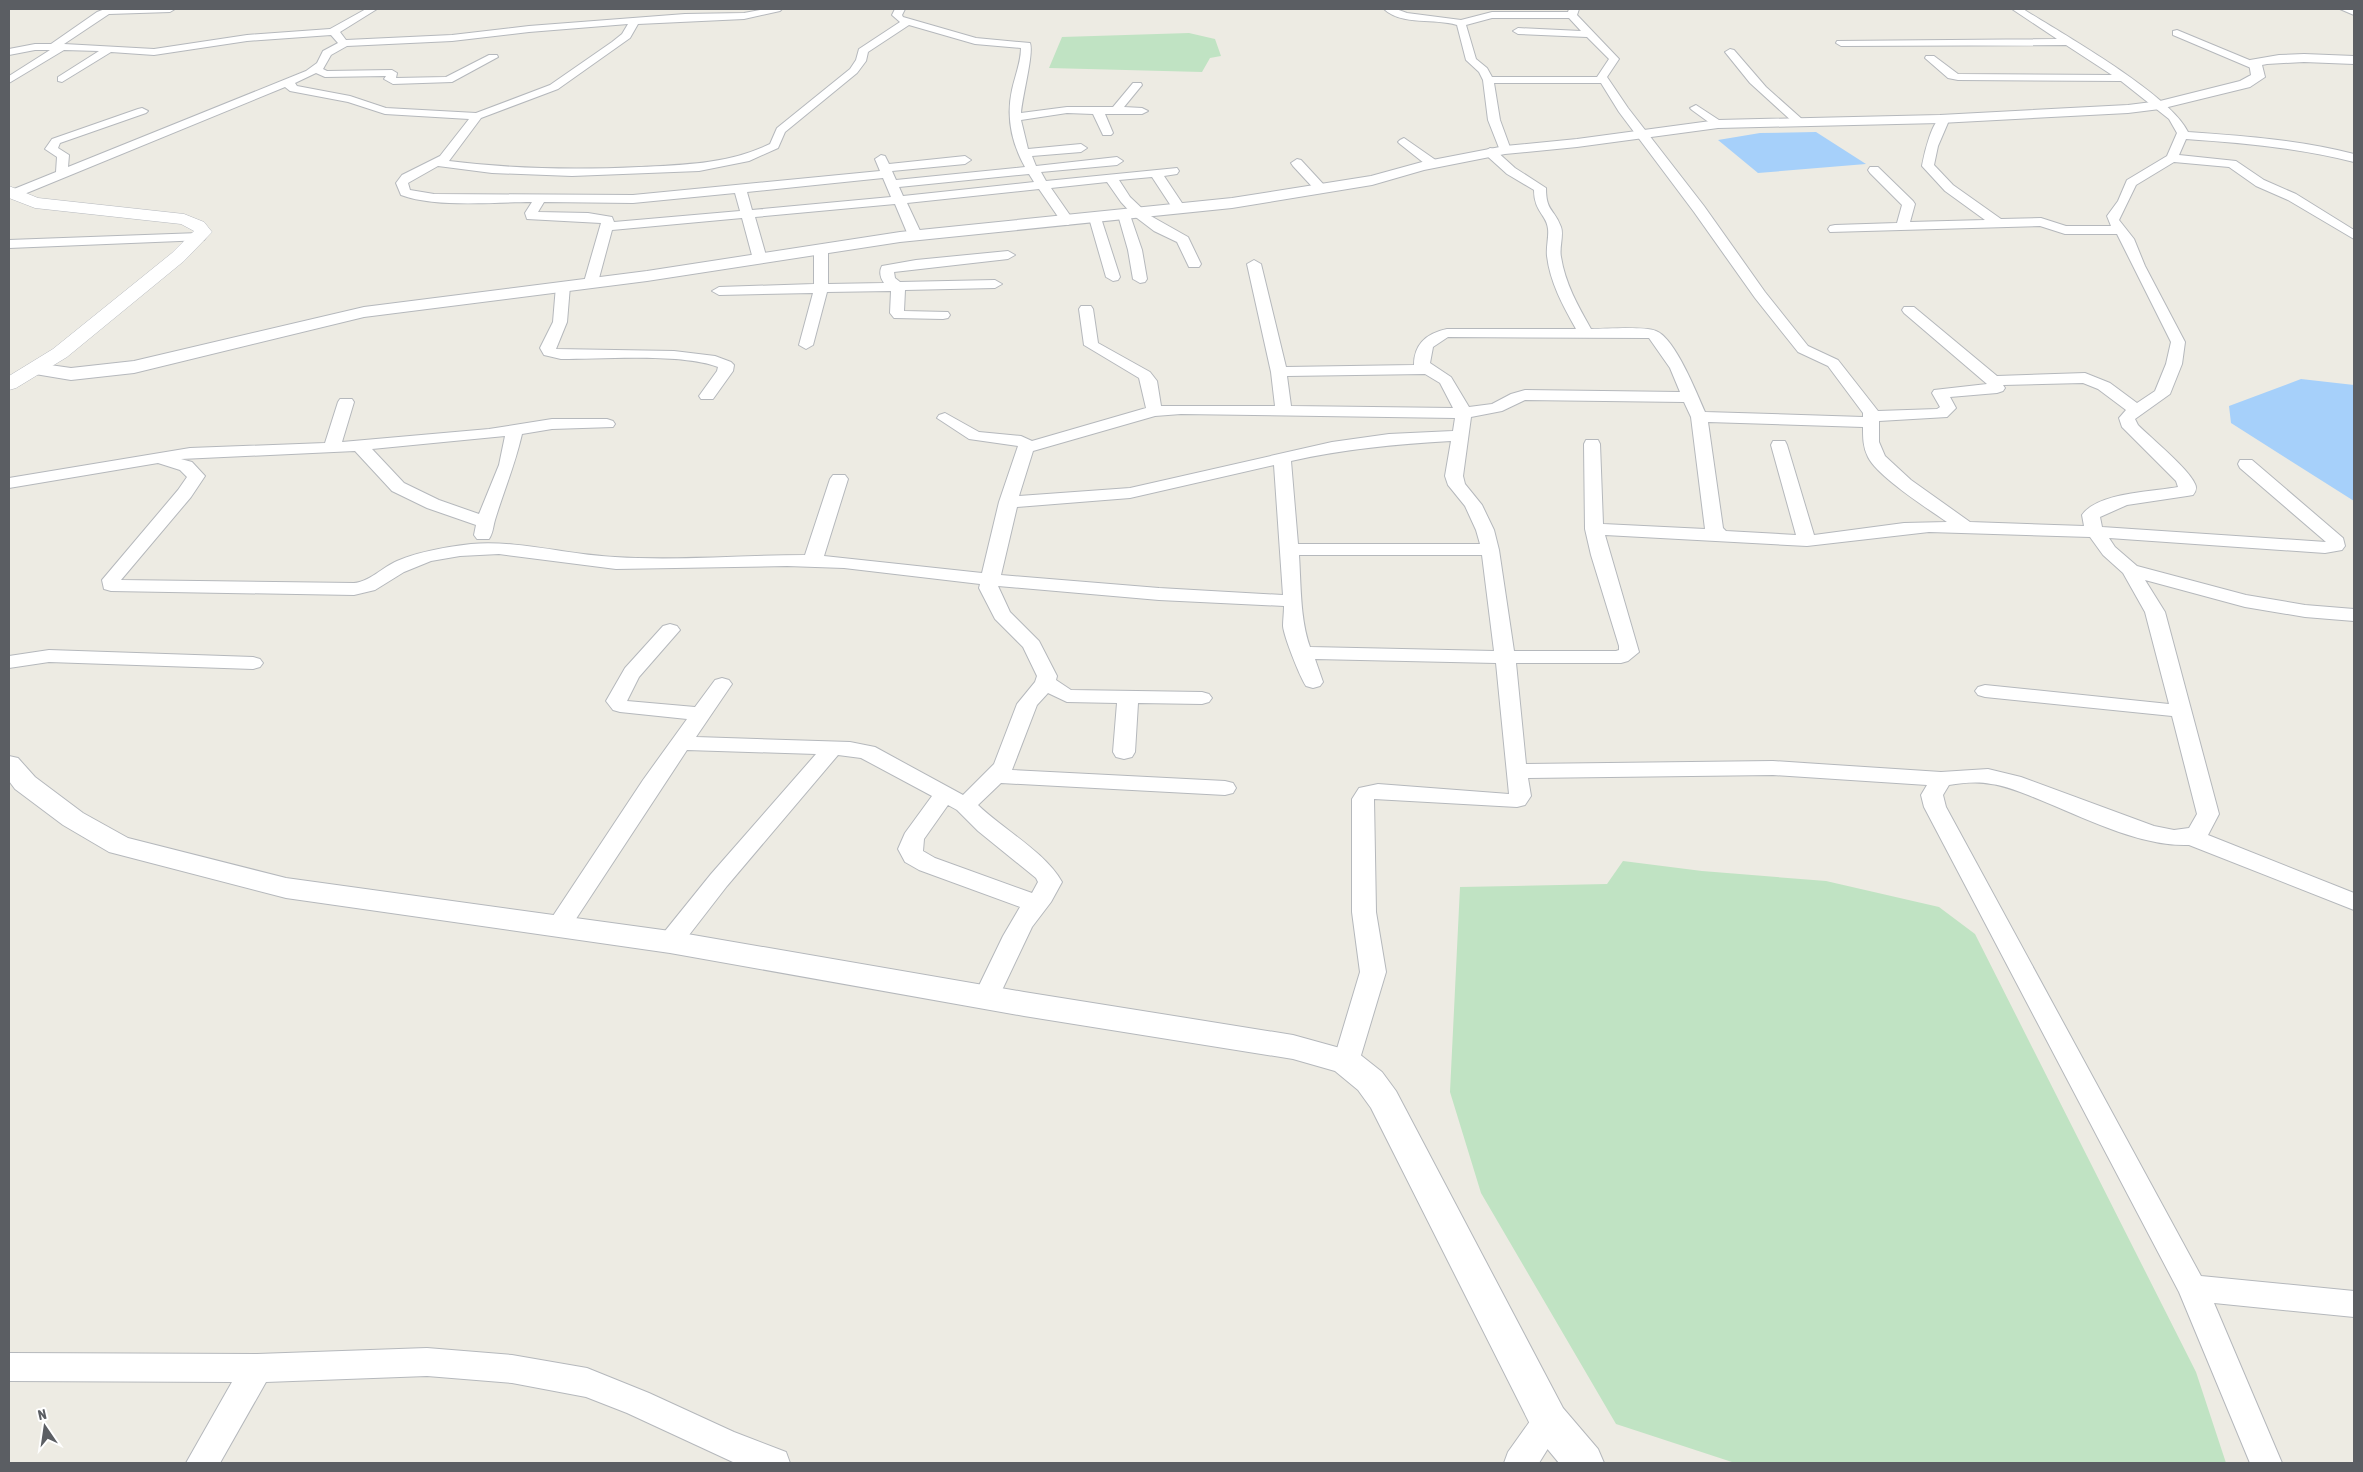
<svg xmlns="http://www.w3.org/2000/svg" width="2363" height="1472" font-family="'Asap Condensed',sans-serif">
	<style>
		.green { fill: #c0e3c3 }
		.water { fill: #a6d0fa }
		.lines { fill: none; stroke-linecap: round; stroke-linejoin: round }
		.minor-casing { stroke: #b5b8bc; stroke-width: 2 }
		.tertiary-casing { stroke: #b5b8bc; stroke-width: 2 }
		.secondary-casing { stroke: #b6b9be; stroke-width: 1 }
		.minor { fill: #fff; fill-rule: evenodd }
		.tertiary { fill: #fff; fill-rule: evenodd }
		.secondary { fill: #fff; fill-rule: evenodd }
	</style>
	<rect width="100%" height="100%" fill="#edebe3"/>
	<path class="green" d="M1189,33L1215,39L1221,56L1210,58L1202,72L1049,68L1062,37Z
		M1623,861L1702,871L1826,881L1939,907L1975,934L2196,1372L2226,1463H1735L1616,1424L1481,1193L1450,1092L1460,887L1607,884Z"/>
	<path class="water" d="M1816,132L1866,164L1758,173L1718,140L1760,133Z
		M2301,379L2354,385V501L2231,423L2229,406Z"/>
	<g class="lines">
		<g class="minor-casing">
			<path id="minor" d="M105,9H175L170,12L109,14L64,44L154,49L247,35L330,29L366,9H377L340,32L346,40L452,35L529,26L685,14L744,13L765,9H782L780,11L744,19L638,24L630,38L558,89L481,118L449,161C512,169 576,170 639,167C685,165 728,164 770,144L777,128L850,69L856,60L859,49L900,22L892,15L895,9H905L902,15L903,17L976,38L1030,43C1034,53 1022,97 1021,113L1067,107H1113L1133,83H1141L1142,85L1124,107L1142,108L1148,111L1142,114H1105L1113,133L1111,135H1103L1093,114L1067,113L1021,120L1028,149L1081,144L1087,148L1081,152L1032,156L1036,166L1117,157L1123,161L1117,165L1041,172L1046,181L1177,168L1179,171L1177,174L1164,176L1186,209L1180,213L1175,212L1152,177L1119,180L1130,197L1149,215L1188,237L1201,264L1199,267H1189L1177,242L1154,231L1133,215L1121,202L1107,182L1051,188L1074,221L1068,225L1063,224L1039,189L907,203L922,235L915,239L908,235L895,204L755,217L767,259L760,263L753,259L742,218L612,230L598,282L591,286L584,282L601,223L527,219L525,213L532,202C494,202 435,208 401,195L396,183L402,175L440,156L469,119L385,114L348,102L290,91L285,87L17,197H9V191L56,172L57,157L45,149L52,139L138,109L142,108L148,111L146,113L60,143L58,148L69,155L68,167L306,71L317,63L323,51L338,43L331,35L247,41L154,55L111,52L62,82L58,81V77L99,51L64,50L9,83V76L50,50H35L9,55V49L35,44H51L97,12ZM628,24L622,34L612,42L550,85L476,113L386,108L350,96L297,86L295,83L316,73L325,77L386,76L384,79L393,84L452,82L498,57L497,55H489L446,77L396,78L397,73L392,70L327,71L323,69L331,55L347,46L452,41L529,32ZM909,25L975,44L1021,48C1021,62 1015,76 1012,90C1006,117 1012,144 1025,167L896,180L892,171L965,164L971,160L965,156L889,164L885,156L881,155L875,159L880,171L633,195L434,194L410,190L408,183L438,166L492,173L572,176L699,171L749,161L778,148L785,132L857,73L866,61L868,52ZM1029,174L1034,182L903,196L899,187ZM883,178L891,197L752,210L747,192ZM735,193L740,211L614,222L612,217L588,213L538,212L544,202L633,203Z
				M1384,9H1396L1407,13L1461,20L1492,12H1568L1569,9H1579L1577,15L1619,59L1607,77L1628,108L1704,206L1765,292L1808,346L1838,360L1878,411L1937,409L1940,407L1932,393L1934,390L1987,384L1904,313L1902,310L1904,307H1914L1997,376L2085,373L2110,383L2137,403L2155,391L2166,364L2171,342L2117,234H2065L2040,226L1830,232L1828,229L1830,226L1835,225L1897,223L1902,205L1870,173L1868,170L1870,167H1878L1913,201L1915,204L1910,222L1985,220L1945,191L1922,166C1924,155 1932,118 1944,115L1950,118L1938,146L1934,165L1953,185L2001,219L2041,218L2066,226H2111L2107,216L2118,201L2127,180L2167,156L2177,133L2169,119L2121,81L1958,80L1948,78L1925,58L1926,56H1934L1958,74L2112,75L2066,45L1841,46L1836,43L1837,41L2057,39L2012,9H2023C2061,33 2171,95 2188,132C2244,136 2300,140 2354,154V162C2299,148 2243,143 2186,139L2179,155L2236,161L2264,180L2296,194L2354,230V239L2288,200L2256,186L2229,167L2174,162L2136,185L2119,220L2134,239L2145,266L2185,342L2182,364L2170,394L2135,419L2138,425C2151,438 2189,469 2195,484C2197,488 2196,491 2193,495L2187,496L2127,505L2100,517L2102,527L2326,542L2240,468L2238,464L2240,460H2252L2343,538L2345,546L2342,550L2325,553L2109,538L2115,547L2137,566L2246,595L2305,605L2354,609V621L2305,617L2245,607L2145,580L2165,612L2219,814L2208,835L2354,893V910L2189,845C2140,847 2083,817 2038,799C2023,793 2007,786 1991,784C1977,781 1963,783 1949,785L1943,795L1946,807L2201,1276L2354,1291V1317L2214,1303L2282,1463H2250L2179,1292L1924,807L1921,795L1927,785L1773,775L1528,778L1531,796L1525,805L1517,807L1374,799L1376,912L1386,972L1359,1062L1355,1069L1346,1072L1337,1069L1333,1062L1360,972L1352,912V799L1359,788L1378,784L1509,794L1496,663L1315,659L1323,682L1320,686L1313,688L1306,686C1300,677 1284,637 1283,626C1283,620 1284,613 1284,606L1159,600L998,586L1010,612L1039,641L1057,676L1056,680L1071,690L1202,692L1209,694L1212,698L1209,702L1202,704L1138,703L1135,752L1132,757L1124,759L1116,757L1113,752L1117,703L1067,702L1048,693L1037,705L1012,770L1225,781L1233,783L1236,788L1233,793L1225,795L1001,783L978,805C1004,830 1045,852 1062,882L1051,902L1032,927L995,1005L986,1007L977,1005L973,998L1003,936L1020,907L919,870L905,862L898,849L905,833L932,796L861,758L838,755L727,886L679,948L670,951L661,948L658,942L661,936L711,874L816,754L687,750L568,931L559,934L550,931L547,925L643,780L687,719L620,712L613,710L606,701L625,668L663,626L670,624L677,626L680,630L639,677L627,701L695,707L715,680L722,678L729,680L732,684L696,737L850,742L875,747L963,795L994,764L1017,704L1035,682L1037,676L1023,647L995,619L979,588L980,584L844,568L787,566L616,569L499,554L460,556L431,561L404,572L375,590L354,595L111,591L104,589L102,580L178,490L187,477L180,470L158,463L9,488V478L190,448L325,443L338,402L340,399H352L354,402L342,442L489,429L552,419H607L613,421L615,424L613,427L552,429L522,434C515,465 504,490 495,520C493,527 493,533 489,539H477L474,535L476,525L427,508L392,491L355,451L181,459L192,462L205,476L191,497L121,580L354,583C369,582 383,567 397,561C420,551 447,547 471,544C520,540 567,555 615,557C678,561 742,555 805,555L830,479L833,475H845L848,479L824,556L982,573L999,502L1018,446L969,439L937,418L939,415L945,413L979,432L1021,436L1032,441L1146,408L1139,378L1084,345L1079,309L1081,306H1091L1093,309L1098,343L1150,372L1157,381L1161,406H1275L1271,372L1247,264L1254,260L1261,264L1286,367L1414,365C1414,343 1428,333 1447,329H1576C1563,306 1550,282 1547,256C1546,247 1549,237 1548,229C1547,215 1534,212 1534,190L1507,174L1486,155L1484,152L1490,148L1494,149L1515,168L1546,188C1546,212 1554,208 1561,227C1564,235 1559,248 1561,257C1565,283 1578,306 1591,329C1606,329 1644,326 1656,331C1675,338 1697,394 1705,412L1863,417V413L1828,366L1798,352L1755,298L1694,212L1619,112L1601,83H1494L1500,120L1511,150L1509,153H1501L1488,120L1483,80L1479,72L1466,60L1457,25C1435,18 1402,26 1384,9ZM1492,18H1569L1581,31L1518,28L1513,31L1518,34L1587,37L1609,59L1597,77H1492L1487,68L1476,59L1466,25ZM1448,337L1649,338L1670,368L1680,392L1525,390L1511,394L1492,404L1469,407L1451,377L1430,363L1433,347ZM1425,374L1440,383L1453,408L1291,406L1287,376ZM2083,383L2098,389L2126,410L2119,418L2122,427L2176,481L2178,487C2153,492 2098,492 2082,515L2084,526L1970,522L1911,480L1885,456L1879,442V421L1947,417L1956,408L1950,397L1997,393L2003,391L2005,388L2003,385ZM1525,400L1684,402L1691,417L1705,529L1603,524L1600,444L1598,440H1586L1584,444L1585,529L1591,555L1619,646V650L1616,651H1514L1499,550L1494,530L1482,505L1465,484L1463,476L1471,417L1502,411ZM1181,414L1455,418L1453,431L1389,434L1332,442L1130,488L1019,496L1033,451L1155,416ZM1708,422L1863,427C1863,438 1863,447 1868,457C1877,476 1928,509 1947,522L1904,523L1814,535L1787,445L1785,441H1773L1771,445L1796,535L1726,531L1723,528ZM505,436L499,465L479,514L439,500L404,483L372,449ZM1451,441L1445,476L1448,485L1465,506L1476,530L1480,544H1298L1291,461C1344,449 1396,444 1451,441ZM1274,465L1283,595L1159,588L1001,575L1017,507L1130,498ZM1929,532L2090,537L2103,555L2123,573L2145,612L2169,704L1985,685L1978,687L1975,691L1978,695L1985,697L2172,716L2197,814L2189,828L2174,830L2154,826L2021,777L1988,769L1941,772L1773,761L1526,764L1516,663H1621L1628,661L1639,652L1605,535L1807,546ZM1299,555H1482L1494,651L1310,647C1300,619 1301,585 1299,555ZM948,805L957,810L978,831L1036,878L1038,882L1032,893L935,858L923,851L924,839Z
				M2340,9H2354V15Z
				M2177,30L2259,64L2260,66L2259,68H2251L2173,35V31Z
				M1730,49L1734,50L1766,87L1803,120L1805,122L1803,124H1795L1750,83L1725,52Z
				M1696,105L1722,122L1724,124L1722,126H1714L1692,110L1690,108Z
				M1404,138L1437,161L1439,164L1437,167H1429L1400,144L1398,142L1400,140Z
				M1297,159L1301,160L1325,186L1327,189L1325,192H1317L1293,166L1291,163Z
				M1124,211L1130,215L1142,250L1147,279L1145,282L1140,283L1133,279L1128,250L1118,215Z
				M1095,214L1101,218L1120,277L1118,280L1113,281L1106,277L1089,218Z
				M199,233L204,234L206,237L204,240L9,248V240Z
				M821,246L828,250V284L884,283C880,278 879,271 882,266L916,260L1008,251L1015,255L1008,259L894,272L895,278L900,282L995,280L1002,284L995,288L905,290L904,311L948,312L950,315L948,318L943,319L894,318L890,313L891,291L827,292L813,345L806,349L799,345L813,293L719,295L712,291L719,287L814,284V250Z
				M563,282L570,286L567,322L556,349L674,351L715,356L731,362L734,365L733,371L713,399H701L699,396L717,371L718,367C683,353 602,359 561,359L544,355L540,348L553,322L556,286Z
				M49,650L253,657L260,659L263,663L260,667L253,669L49,662L9,668V656Z
				M427,1348L512,1355L587,1368L649,1393L734,1432L786,1452L790,1463H735L627,1413L586,1397L512,1383L427,1376L266,1382L220,1463H186L232,1382L9,1381V1353L257,1354Z
				M1549,1406L1560,1410L1565,1421L1539,1463H1504L1508,1452L1538,1410Z"/>
		</g>
		<g class="tertiary-casing">
			<path id="tertiary" d="M2304,54L2354,56V64L2304,62L2267,64L2262,65L2265,77L2250,87L2160,109L2128,113L1940,123L1718,128L1577,147L1505,154L1424,170L1372,185L1232,208L900,242L647,281L364,317L134,373L71,380L29,373L27,369L29,365L36,363L71,368L134,361L364,307L647,271L900,232L1232,198L1371,176L1422,162L1505,146L1577,139L1718,120L1940,115L2128,105L2160,101L2240,81L2251,75L2249,63L2250,60L2279,55Z
				M9,756L18,758L35,777L83,813L128,838L286,878L670,931L1024,992L1293,1035L1358,1053L1382,1072L1396,1091L1563,1408L1598,1449L1604,1463H1559L1535,1434L1371,1108L1358,1090L1335,1071L1293,1059L1024,1016L670,953L286,898L109,852L63,825L15,789L9,781Z"/>
		</g>
		<g class="secondary-casing">
			<path id="secondary" d="M9,186L38,198L184,214L204,222L212,232L184,261L67,357L16,388L9,390V376L53,349L172,253L194,231L181,224L35,208L9,198Z"/>
		</g>
		<use href="#minor" class="minor"/>
		<use href="#tertiary" class="tertiary"/>
		<use href="#secondary" class="secondary"/>
	</g>
	<rect width="2363" height="1472" fill="none" stroke="#5b5e63" stroke-width="20"/>
	<g transform="translate(45 1427) rotate(347)" stroke="#ffffff" stroke-width="4" paint-order="stroke">
	<path d="M0-4L9 19L0 12L-9 19Z" fill="#5b5e63"/>
	<text y="-8" font-size="14" font-weight="bold" text-anchor="middle" fill="#5b5e63">N</text>
	</g>
</svg>
